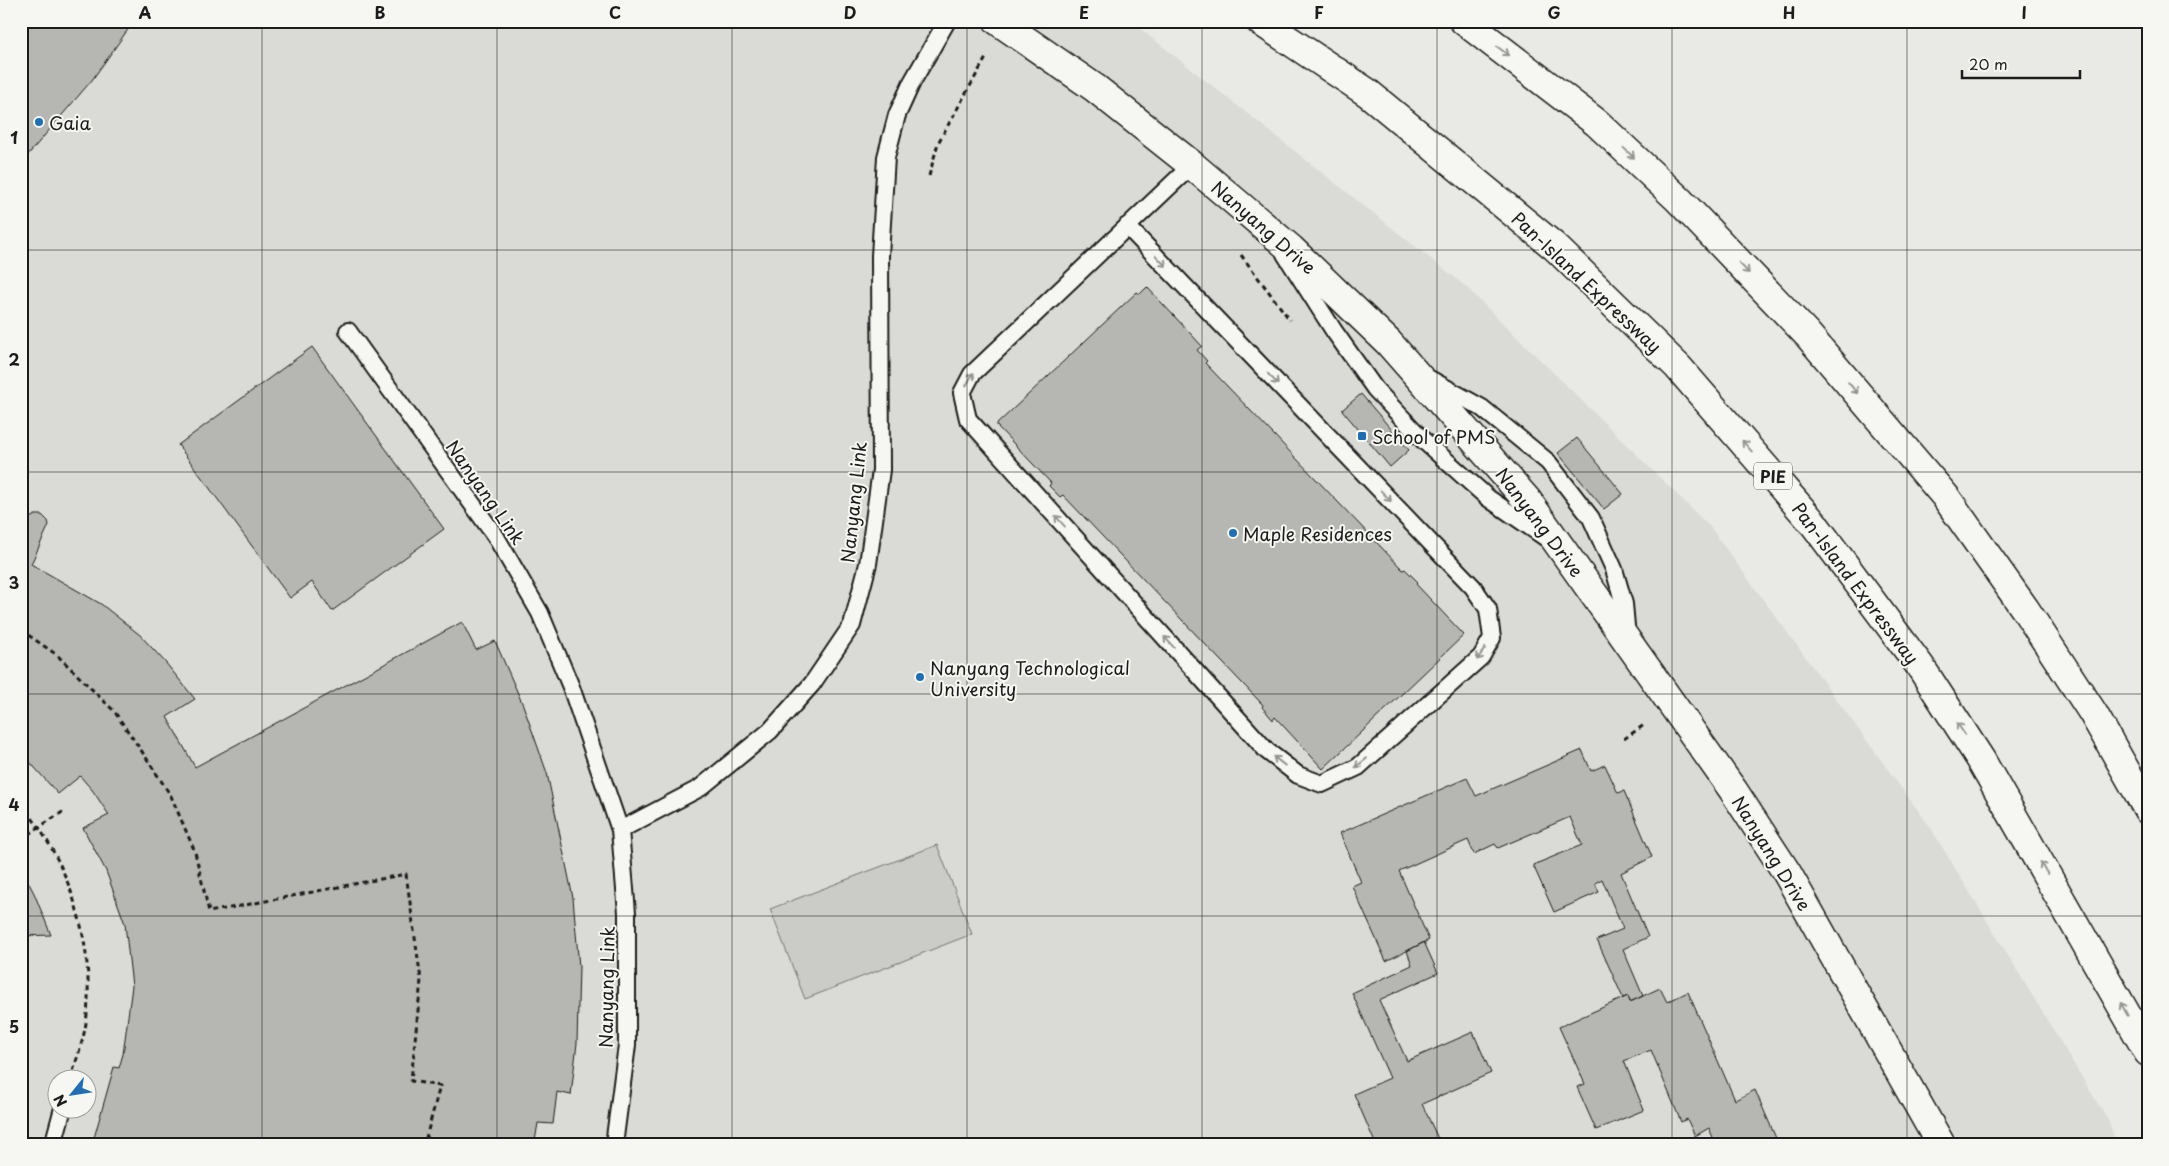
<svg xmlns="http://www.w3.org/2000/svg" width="2169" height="1166" font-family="'Playpen Sans',sans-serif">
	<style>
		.built { fill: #dadad6; fill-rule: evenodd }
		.green { fill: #cbcbc7; stroke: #747472 }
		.building { fill: #b6b6b3; stroke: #1c1c1c }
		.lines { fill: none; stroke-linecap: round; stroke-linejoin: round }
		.service-casing { stroke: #1c1c1c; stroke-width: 20 }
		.minor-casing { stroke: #1c1c1c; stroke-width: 31 }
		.motorway-casing { stroke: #1c1c1c; stroke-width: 31 }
		.path { stroke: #1c1c1c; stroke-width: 3; stroke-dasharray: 5 4; stroke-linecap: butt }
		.service { stroke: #f6f6f2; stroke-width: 16 }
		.minor { stroke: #f6f6f2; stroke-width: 28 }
		.motorway { stroke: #f6f6f2; stroke-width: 28 }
		.oneway { stroke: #949492 }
		.grid { fill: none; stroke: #1c1c1c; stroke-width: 1; stroke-opacity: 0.55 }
		.poi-dot { fill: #1f6fb2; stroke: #f6f6f2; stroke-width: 2 }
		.labels { text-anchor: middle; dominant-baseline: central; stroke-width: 4; stroke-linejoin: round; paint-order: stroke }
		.shield { fill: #f6f6f2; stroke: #5d5d5c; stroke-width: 1 }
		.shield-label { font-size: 16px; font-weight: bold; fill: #1c1c1c }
		.poi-label { font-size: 18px; fill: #1c1c1c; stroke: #f6f6f2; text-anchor: start }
		.street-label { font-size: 18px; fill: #1c1c1c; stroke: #f6f6f2 }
		.neatline { fill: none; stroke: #1c1c1c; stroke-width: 2 }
		.grid-label { font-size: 16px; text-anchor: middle; font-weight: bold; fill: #1c1c1c }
	</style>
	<rect width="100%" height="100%" fill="#e9e9e5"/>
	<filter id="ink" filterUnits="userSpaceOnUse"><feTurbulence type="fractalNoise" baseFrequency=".02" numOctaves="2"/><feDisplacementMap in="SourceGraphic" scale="10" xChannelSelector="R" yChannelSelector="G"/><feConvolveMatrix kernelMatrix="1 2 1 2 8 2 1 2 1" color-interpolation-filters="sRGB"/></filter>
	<g filter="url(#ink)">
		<path class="built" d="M21,21H1128L1138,27L1464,285L1710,527L1930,827L2109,1122L2117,1145H21ZM58,1078H88V1108H58Z"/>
		<path class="green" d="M937,845L972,934L805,999L770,909Z"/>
		<path class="building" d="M21,21H134L92,80L21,163Z
			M1147,287L1202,346L1197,350L1207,361L1205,363L1403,570L1405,569L1418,582L1416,584L1464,635L1323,769L1275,717L1273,720L1262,707L1263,705L1063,495L1060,497L1049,486L1051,483L996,425L1137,292L1140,294Z
			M312,347L444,529L332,611L312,582L290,598L178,445Z
			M1361,394L1409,450L1390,467L1342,410Z
			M1577,438L1623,494L1604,509L1558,453Z
			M35,515H42L48,521L49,525L31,564L101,604L140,635L165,662L195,699L167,717L195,767L462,622L476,650L495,641L523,705L547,773L573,898L579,967L577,1043L571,1095L557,1092L553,1124L538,1123L535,1141L545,1145H92L114,1067L119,1068L123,1054L132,986L125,924L106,871L83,828L109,815L93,791L80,776L58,794L21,752V534L28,519Z
			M1582,750L1591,771L1605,765L1618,793L1624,791L1652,857L1621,873L1648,937L1623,949L1643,996L1630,1002L1628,996L1623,998L1597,940L1623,929L1602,879L1595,883L1599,892L1554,912L1533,865L1582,845L1570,817L1498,848L1495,844L1474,854L1468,840L1399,871L1429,940L1386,961L1352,886L1361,882L1340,833L1467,778L1476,796Z
			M21,868L34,893L51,935L21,936Z
			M1424,942L1438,973L1379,1000L1407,1061L1473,1032L1491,1073L1422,1104L1441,1145H1376L1354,1094L1390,1078L1352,993L1412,965L1407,951Z
			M1660,988L1667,1002L1688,992L1735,1100L1755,1090L1779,1145H1716L1709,1128L1695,1136L1687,1119L1681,1122L1651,1050L1624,1061L1644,1110L1596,1130L1577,1087L1585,1084L1559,1027L1628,996L1630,1002Z"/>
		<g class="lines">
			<g class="service-casing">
				<path id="service" d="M1127,226L1473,587L1488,609L1492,638L1481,657L1358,767L1322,784L1298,775L1267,751L968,419L962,393L972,374L1192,165
					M1285,254L1334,331L1375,389L1423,440L1488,498L1546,538
					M348,331L496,537L540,613L571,687L620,830L627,913V1045L614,1145
					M1428,378L1482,408L1548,462L1591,518L1614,569L1624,604L1627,637
					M620,830L700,788L770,731L812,684L852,625L868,564L881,470L880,256L886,157L897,115L912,82L947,21
					M53,1145L63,1108"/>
			</g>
			<g class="minor-casing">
				<path id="minor" d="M998,21L1095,88L1192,165L1291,249L1388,342L1527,500L1733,790L1787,873L1941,1145"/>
			</g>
			<g class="motorway-casing">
				<path id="motorway" d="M1260,21L1368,93L1555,247L1678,367L1814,524L1920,666L1981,760L2148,1052
					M1464,21L1597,123L1678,199L1807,334L1945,496L2025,609L2093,713L2148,810"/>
			</g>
			<path class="path" d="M929,176L938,143L987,56
				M1241,255L1290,320
				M21,630L57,655L114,711L145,756L171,796L195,852L209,912L406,874L421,980L411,1081L440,1086L424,1145
				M1624,739L1644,725
				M21,804C71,863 96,946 86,1023C83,1042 76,1061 71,1078
				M21,839L64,811"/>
			<use href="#service" class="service"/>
			<use href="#minor" class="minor"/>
			<use href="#motorway" class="motorway"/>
		</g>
		<defs><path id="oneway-shaft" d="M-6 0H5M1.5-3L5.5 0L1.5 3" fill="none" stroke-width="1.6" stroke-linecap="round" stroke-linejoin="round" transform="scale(1.25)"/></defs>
		<g class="oneway">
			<use href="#oneway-shaft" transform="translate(1503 51) rotate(37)"/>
			<use href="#oneway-shaft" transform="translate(1629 153) rotate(43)"/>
			<use href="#oneway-shaft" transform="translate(1161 261) rotate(46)"/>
			<use href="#oneway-shaft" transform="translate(1744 268) rotate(46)"/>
			<use href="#oneway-shaft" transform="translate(970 379) rotate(-60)"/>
			<use href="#oneway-shaft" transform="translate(1273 379) rotate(46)"/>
			<use href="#oneway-shaft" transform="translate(1853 388) rotate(50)"/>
			<use href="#oneway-shaft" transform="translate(1747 446) rotate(-131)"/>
			<use href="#oneway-shaft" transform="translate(1386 496) rotate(46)"/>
			<use href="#oneway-shaft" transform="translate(1060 521) rotate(-132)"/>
			<use href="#oneway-shaft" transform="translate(1169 642) rotate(-132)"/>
			<use href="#oneway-shaft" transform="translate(1481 654) rotate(126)"/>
			<use href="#oneway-shaft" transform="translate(1961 729) rotate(-123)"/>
			<use href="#oneway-shaft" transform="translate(1279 761) rotate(-142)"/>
			<use href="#oneway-shaft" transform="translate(1361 763) rotate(142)"/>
			<use href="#oneway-shaft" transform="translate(2044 868) rotate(-120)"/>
			<use href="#oneway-shaft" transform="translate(2124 1009) rotate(-119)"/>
		</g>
	</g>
	<path class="grid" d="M262,21V1145M497,21V1145M732,21V1145M967,21V1145M1202,21V1145M1437,21V1145M1672,21V1145M1907,21V1145M21,250H2148M21,472H2148M21,694H2148M21,916H2148"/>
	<g class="poi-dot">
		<circle cx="39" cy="122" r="5"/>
		<rect x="1357" y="431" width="10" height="10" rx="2.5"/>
		<circle cx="1233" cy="533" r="5"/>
		<circle cx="920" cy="677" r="5"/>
	</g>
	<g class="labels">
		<rect class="shield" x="1754" y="462.5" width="38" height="27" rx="4"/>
		<g class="shield-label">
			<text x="1773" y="476">PIE</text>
		</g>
		<g class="poi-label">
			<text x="49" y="122">Gaia</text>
			<text x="1372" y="436">School of PMS</text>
			<text x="1243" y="533">Maple Residences</text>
			<text x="930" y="667">Nanyang Technological<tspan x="930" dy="21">University</tspan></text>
		</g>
		<g class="street-label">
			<text transform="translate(1264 227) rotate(41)">Nanyang Drive</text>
			<text transform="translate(1587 282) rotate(43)">Pan-Island Expressway</text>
			<text transform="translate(486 492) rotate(55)">Nanyang Link</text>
			<text transform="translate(853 502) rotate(-84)">Nanyang Link</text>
			<text transform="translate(1540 522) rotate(53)">Nanyang Drive</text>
			<text transform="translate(1856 583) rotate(53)">Pan-Island Expressway</text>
			<text transform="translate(1772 853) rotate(58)">Nanyang Drive</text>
			<text transform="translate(606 987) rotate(-89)">Nanyang Link</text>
		</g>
	</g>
	<rect width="2169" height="1166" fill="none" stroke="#f6f6f2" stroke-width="55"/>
	<g transform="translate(72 1094) rotate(240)"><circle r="24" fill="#f6f6f2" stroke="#9f9f9c"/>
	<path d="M0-4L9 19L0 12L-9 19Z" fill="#1f6fb2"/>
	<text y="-8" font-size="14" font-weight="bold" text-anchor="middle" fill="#1c1c1c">N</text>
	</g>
	<path d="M1962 70v8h118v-8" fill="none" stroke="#1c1c1c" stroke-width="2.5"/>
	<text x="1969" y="70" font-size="15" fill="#1c1c1c" stroke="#f6f6f2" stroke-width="4" paint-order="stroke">20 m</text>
	<rect x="28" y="28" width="2114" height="1110" class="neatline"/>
	<g class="grid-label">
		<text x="145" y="19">A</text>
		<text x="380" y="19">B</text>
		<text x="615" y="19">C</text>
		<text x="850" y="19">D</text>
		<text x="1084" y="19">E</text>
		<text x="1319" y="19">F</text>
		<text x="1554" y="19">G</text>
		<text x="1789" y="19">H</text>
		<text x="2024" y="19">I</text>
		<text x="14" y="144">1</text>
		<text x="14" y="366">2</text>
		<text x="14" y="589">3</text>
		<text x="14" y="811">4</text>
		<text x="14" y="1033">5</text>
	</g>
</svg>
